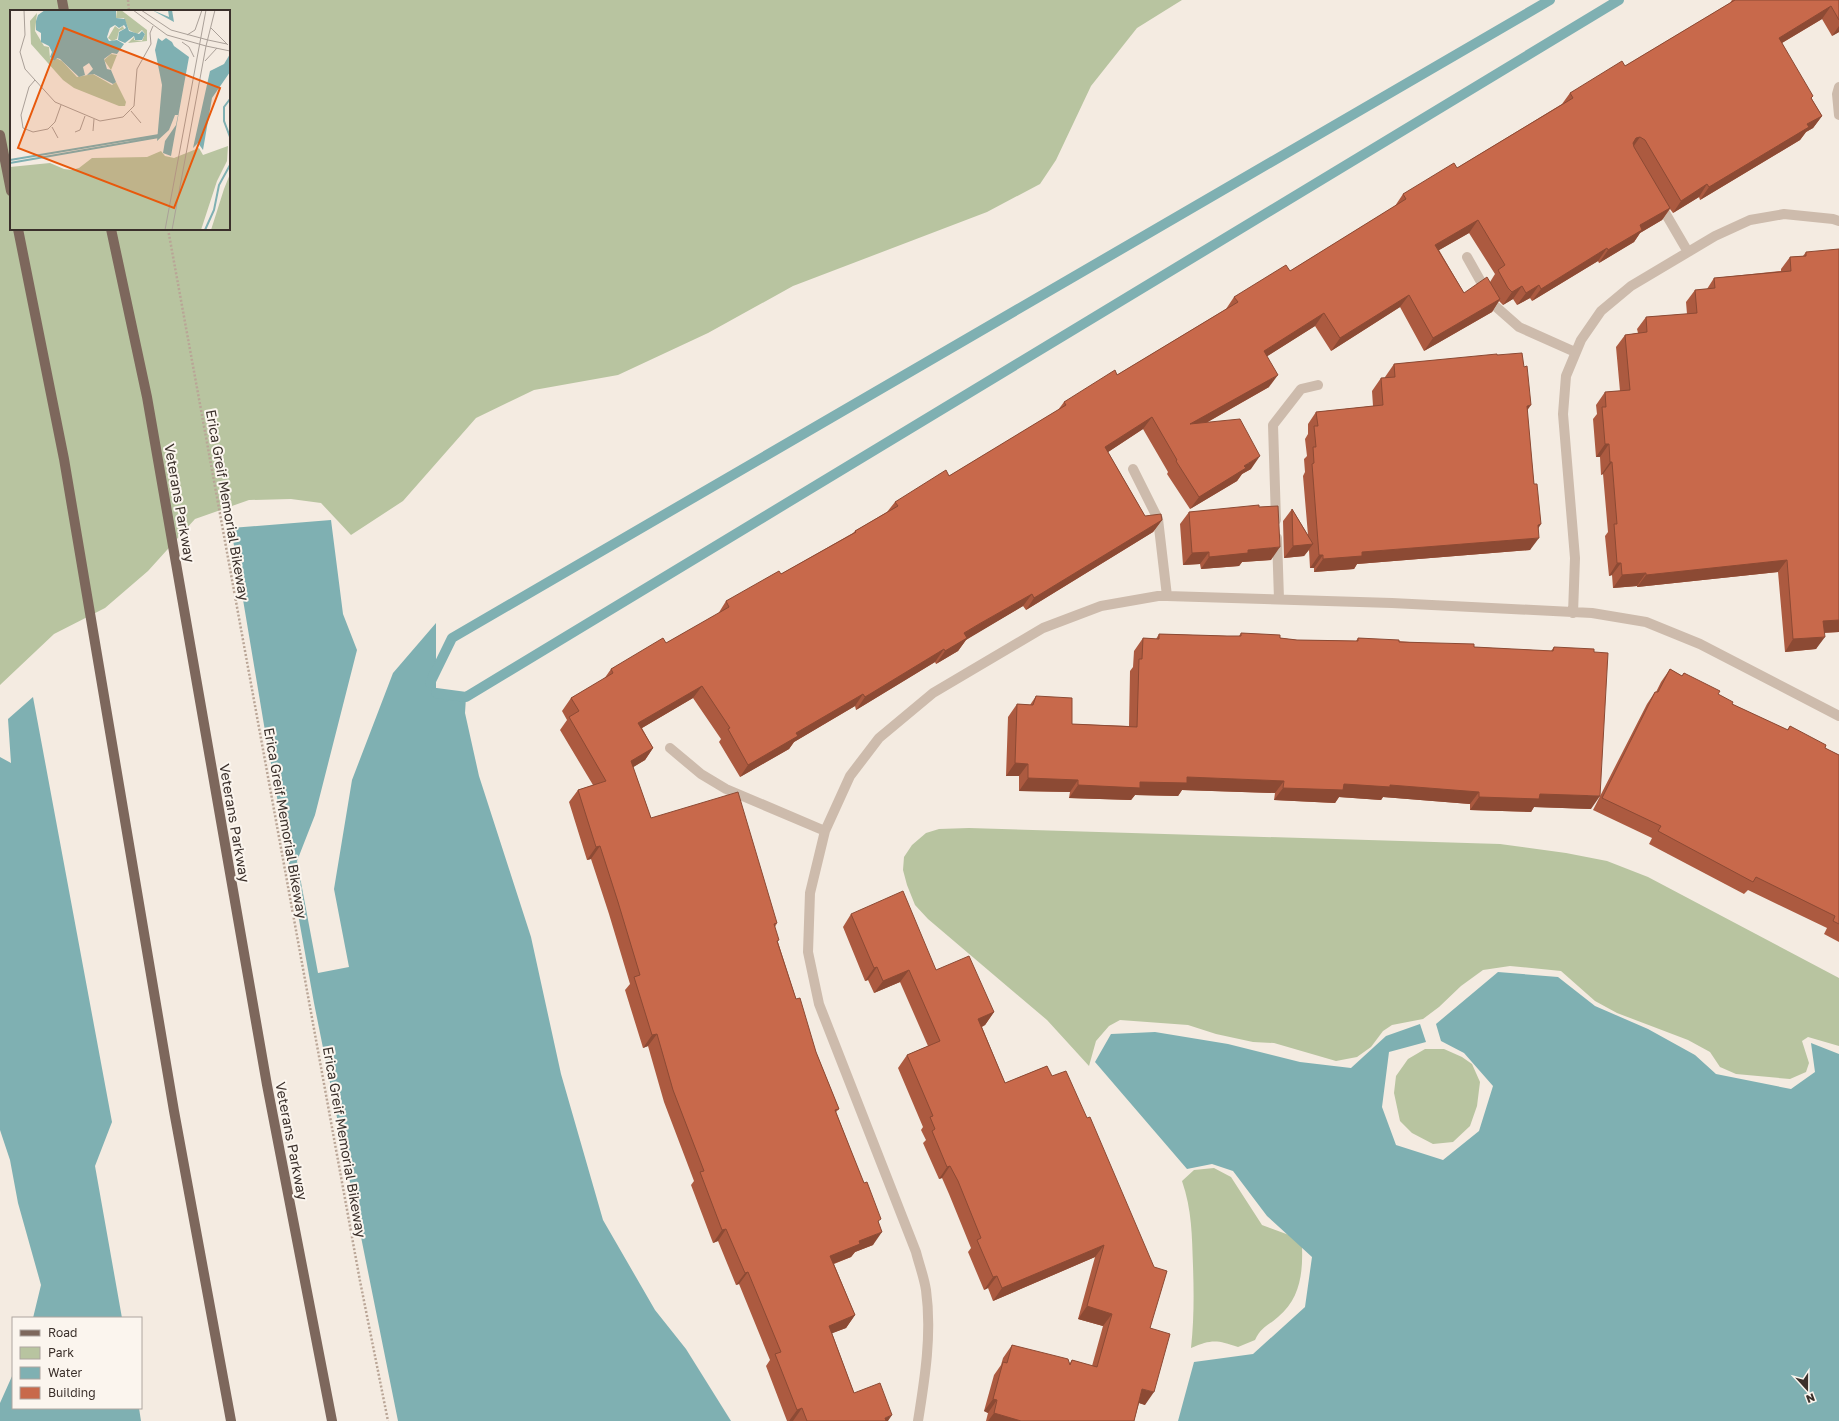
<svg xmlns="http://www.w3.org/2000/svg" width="1839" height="1421" font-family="'Golos Text',sans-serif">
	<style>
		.green { fill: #b8c4a0; fill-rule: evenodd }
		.water { fill: #7fb0b2 }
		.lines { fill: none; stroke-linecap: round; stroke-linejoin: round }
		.stream { stroke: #7fb0b2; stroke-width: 10 }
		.path { stroke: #b9a596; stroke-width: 2.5; stroke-dasharray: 2 2; stroke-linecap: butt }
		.service { stroke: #cdbbac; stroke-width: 10 }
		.primary { stroke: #7d675c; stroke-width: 10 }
		.wall { fill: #ac5a40; fill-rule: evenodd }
		.shaded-wall { fill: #8c4a34 }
		.building { fill: #c8694b; stroke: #8c4a34 }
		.labels { text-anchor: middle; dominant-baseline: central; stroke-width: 4; stroke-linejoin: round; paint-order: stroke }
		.street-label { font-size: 14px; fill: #3b302b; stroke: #fbf5ee }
		.inset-river { fill: none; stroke: #7fb0b2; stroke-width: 2 }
		.inset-road { fill: none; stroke: #aaa098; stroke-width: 1 }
		.view { fill: #e8590c; fill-opacity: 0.15; stroke: #e8590c; stroke-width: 2 }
		.inset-edge { fill: none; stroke: #3b302b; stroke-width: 2 }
	</style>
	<rect width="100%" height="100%" fill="#f4ebe1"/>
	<path class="green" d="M0,0H1182L1137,28L1091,86L1056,160L1040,184L987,212L793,286L708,333L618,375L534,390L476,418L403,501L351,535L321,503L291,499L249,500L195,519L148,571L105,608L54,634L0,685ZM11,11H229V229H11Z
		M969,828L1500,844L1566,853L1607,861L1648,877L1839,978V1046L1808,1037L1802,1041L1809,1063L1806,1072L1790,1079L1736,1074L1720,1067L1710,1052L1688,1040L1617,1013L1595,1001L1561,971L1510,966L1483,970L1461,986L1439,1007L1423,1019L1392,1025L1383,1031L1371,1047L1357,1057L1336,1061L1274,1043L1253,1042L1216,1034L1188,1025L1120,1020L1109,1026L1096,1041L1089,1066L1047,1020L928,919L915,905L907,885L903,870L904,857L912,845L926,833L939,829Z
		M1425,1049H1444L1462,1057L1472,1064L1480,1082L1477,1106L1470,1126L1453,1142L1433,1144L1412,1133L1400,1121L1394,1093L1396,1076L1408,1059Z
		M1214,1168L1231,1177L1262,1225L1289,1235L1302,1247C1303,1273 1300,1299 1278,1317C1268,1326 1261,1327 1255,1340L1238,1347C1217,1340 1212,1339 1191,1348C1194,1320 1194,1294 1193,1266C1192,1236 1192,1210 1182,1181L1194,1170Z"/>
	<path class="water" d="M331,520L343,614L357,650L315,815L297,861L318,973L349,967L334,889L352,780L393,673L436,623V693L466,697L465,713L479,776L531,937L561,1074L603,1220L655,1310L686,1349L731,1421H398L314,1003L264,725L231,528Z
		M33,697L112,1122L95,1166L122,1318H33L41,1285L18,1203L10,1160L0,1130V757L11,763L8,719Z
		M1498,972L1558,977L1595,1006L1648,1029L1695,1055L1716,1074L1791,1089L1815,1072L1811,1043L1839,1054V1421H1178L1194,1362L1253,1354L1305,1307L1312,1257L1267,1216L1233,1171L1212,1164L1187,1169L1095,1062L1111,1034L1155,1032L1228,1044L1300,1062L1351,1068L1386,1036L1420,1024L1426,1042L1389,1052L1382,1107L1396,1145L1443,1160L1479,1131L1493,1086L1464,1053L1441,1041L1436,1024Z
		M13,1374V1408H139L141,1421H0V1403Z"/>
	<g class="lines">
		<path class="stream" d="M430,683L452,638L1550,0
			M436,693L466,697L1619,0"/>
		<path class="path" d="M128,0L129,11
			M168,229L360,1281L388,1421"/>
		<path class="service" d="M1839,87L1837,94L1839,115
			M1660,204L1688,252
			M1467,257L1494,305L1519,327L1575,352
			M1133,469L1158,519L1167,596
			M1276,520L1273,425L1301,389L1318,385
			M1277,538L1279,599
			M1573,613L1575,558L1563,414L1566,376L1581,340L1601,311L1631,286L1715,236L1750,220L1784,214L1833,219L1839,221
			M670,748L701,774L726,789L825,831
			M918,1421C925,1378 932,1333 926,1290C924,1277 919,1264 916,1252L819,1004L808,952L810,893L825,831L850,776L879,738L933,693L1043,628L1101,606L1158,596H1167L1392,603L1592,613L1646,622L1700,644L1839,716"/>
		<path class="primary" d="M62,0L64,11
			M0,135L11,191
			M18,229L64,459L174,1111L231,1421
			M111,229L147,397L267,1085L332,1421"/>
	</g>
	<path class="wall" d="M1732,0H1839V32L1832,36L1822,19L1782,43L1812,99L1822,116L1813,128L1806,132L1800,140L1700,200L1699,197L1673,213L1670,209L1662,220L1640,233L1634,242L1599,263L1598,261L1532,301L1530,298L1517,305L1513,299L1503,305L1499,301L1492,312L1424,351L1400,307L1331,351L1315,326L1267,356L1269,387L1206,423L1251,469L1242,474L1237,481L1190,509L1167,474L1168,472L1143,429L1108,452L1145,516L1162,520L1153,532L1026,610L1023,606L970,637L966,640L958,651L936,664L935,662L856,710L855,706L794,742L789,749L740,777L719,742L721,739L693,698L642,728L653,748L645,760L633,767L651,818L777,923L775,927L778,942L796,999L816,1052L839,1109L836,1112L879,1223L873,1245L855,1252L851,1257L834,1264L855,1315L846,1328L832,1333L854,1393L888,1421H787L766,1366L770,1360L739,1284L736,1285L718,1241L713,1243L691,1185L694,1181L664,1102L648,1046L643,1048L625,990L630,984L609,914L591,859L587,860L569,802L578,790L593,785L560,730L567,720L562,711L571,698L604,679L611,669L666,643L718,614L726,601L781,574L853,533L855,531L887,512L895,502L949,476L1058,410L1064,402L1117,375L1226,309L1234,297L1290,271L1395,206L1403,194L1457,168L1562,104L1570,93L1625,66L1730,3ZM1469,233L1495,274L1490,282L1464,293L1439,250Z
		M1806,252L1839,632L1824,633L1816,649L1785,652L1778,572L1637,587V586L1613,588L1612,575L1609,576L1605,536L1608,532L1603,474L1601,475L1600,457H1596L1593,419L1597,414L1596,405L1605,392L1620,391L1616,347L1625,335L1638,333L1637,329L1646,317L1687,314L1686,302L1695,290L1707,289L1714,278L1781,271V269L1790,257L1803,256Z
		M1497,355L1527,410L1538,529L1530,550L1357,564L1354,569L1314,572V568H1310L1309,550L1304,556L1284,558L1283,521L1292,509L1308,535L1303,476L1305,472L1304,459L1307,456L1305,439L1308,434V424L1316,412L1373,406L1372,391L1381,378H1385V377L1394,364Z
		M1259,507L1271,560L1242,562L1239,566L1201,569L1200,564L1183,565L1180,524L1189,512Z
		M1241,633L1297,640L1356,641L1358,638L1474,647L1551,651L1554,647L1591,809L1534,807L1531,812L1470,810V804L1383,797L1381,800L1339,797L1335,803L1274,800L1275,793L1182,790L1178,796L1135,795L1131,800L1069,798L1070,792L1019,791V776H1006L1008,717L1017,704L1030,705L1036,696L1072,724L1129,726L1130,671L1133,667L1134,651L1143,638L1156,639L1159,634L1227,636H1239Z
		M1670,669L1682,676L1684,673L1732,704L1787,730L1790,726L1825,748L1839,755V942L1824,934L1827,928L1748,890L1744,894L1649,844L1652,838L1593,810L1647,704L1655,692H1656L1661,682Z
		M851,914L936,970L994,1012L985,1025L982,1027L1005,1083L1047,1066L1150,1328L1145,1405L1139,1403L1134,1421H986L988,1413L984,1411L994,1375L1001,1365L1003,1358L1012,1345L1070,1363L1072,1360L1092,1366L1103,1326L1078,1319L1095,1257L993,1301L988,1288L984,1290L968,1252L971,1248L949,1194L942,1178L939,1179L923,1143L926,1140L921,1130L923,1127L898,1068L907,1055L928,1046L900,982L874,993L868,980L865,981L843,927Z"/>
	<path class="shaded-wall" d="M1831,6L1822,19L1770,50L1779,38Z
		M1839,26V32L1832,36Z
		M1822,116L1813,128L1806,132L1800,140L1700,200L1709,187L1807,124Z
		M1640,137L1631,150L1627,151L1636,138Z
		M1707,184L1699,197L1673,213L1681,201Z
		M1670,208L1662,220L1640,233L1634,242L1599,263L1608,250L1640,225Z
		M1478,220L1469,233L1427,257L1435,245Z
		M1607,248L1598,261L1532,301L1541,289Z
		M1539,285L1530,298L1517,305L1526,293Z
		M1522,286L1513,299L1503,305L1512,292Z
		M1409,295L1400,307L1331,351L1340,338Z
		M1500,299L1492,312L1424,351L1433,338Z
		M1324,313L1315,326L1255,364L1264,351Z
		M1278,375L1269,387L1181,437L1190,424Z
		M1531,405L1522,418L1527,406Z
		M1152,417L1143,429L1096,460L1105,447Z
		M1605,444H1609L1600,457H1596Z
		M1260,456L1251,469L1242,474L1237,481L1190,509L1199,497L1244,466Z
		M1610,462H1612L1603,474L1601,475Z
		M1162,520L1153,532L1026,610L1034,598Z
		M1541,524L1533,537L1538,525Z
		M1539,538L1530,550L1357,564L1354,569L1314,572L1323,559L1362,552Z
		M1313,544L1304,556L1284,558L1293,546Z
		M1280,547L1271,560L1242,562L1239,566L1201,569L1209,557L1248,550Z
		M1209,552L1200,564L1183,565L1192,553Z
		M1319,555H1323L1314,568H1310Z
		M1787,560L1778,572L1637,587L1646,575Z
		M1617,563H1621L1612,575L1609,576Z
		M1646,573L1637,586L1613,588L1622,575Z
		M1032,594L1023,606L966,640L958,651L936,664L945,651L964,633Z
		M1839,620V632L1814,633L1823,621Z
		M1825,637L1816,649L1785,652L1793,639Z
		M944,649L935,662L856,710L865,697Z
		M702,686L693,698L630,735L638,723Z
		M863,694L855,706L794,742L789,749L740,777L748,765L796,733Z
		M653,748L645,760L622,774L631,761Z
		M1015,763L1028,764L1019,776H1006Z
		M1187,777L1284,781L1275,793L1182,790L1178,796L1135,795L1131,800L1069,798L1078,785L1140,782Z
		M1028,778L1078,780L1070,792L1019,791Z
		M1344,784L1390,785L1479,792L1470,804L1383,797L1381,800L1339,797L1335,803L1274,800L1283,788Z
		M1540,794L1600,796L1591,809L1534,807L1531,812L1470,810L1479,797Z
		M600,846L591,859L587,860L596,847Z
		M877,967L868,980L865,981L874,968Z
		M909,970L900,982L874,993L883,981Z
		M994,1012L985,1025L970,1032L978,1019Z
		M657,1034L648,1046L643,1048L652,1035Z
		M950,1166L942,1178L939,1179L947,1167Z
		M726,1229L718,1241L713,1243L722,1230Z
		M882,1232L873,1245L855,1252L851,1257L822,1268L830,1256L859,1241Z
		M1104,1245L1095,1257L993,1301L1002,1288Z
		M748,1272L739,1284L736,1285L745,1273Z
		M997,1276L988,1288L984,1290L993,1277Z
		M1087,1306L1112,1314L1103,1326L1078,1319Z
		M855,1315L846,1328L820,1338L829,1326Z
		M1142,1389L1154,1392L1145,1405L1133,1401Z
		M993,1399L997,1400L988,1413L984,1411Z
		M802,1408L793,1421H789L797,1410Z
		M994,1413L1021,1421H988Z
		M892,1415L888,1421H882L885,1418Z"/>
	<path class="building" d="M1735,0H1839V20L1831,6L1779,38L1813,96L1811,98L1822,116L1807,124L1809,127L1709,187L1707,184L1681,201L1645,140L1640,137L1636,138L1633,143L1634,147L1670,208L1640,225L1642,230L1608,250L1607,248L1541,289L1539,285L1526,293L1522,286L1512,292L1508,288L1498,270L1505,265L1478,220L1435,245L1464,293L1487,277L1500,299L1433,338L1409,295L1340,338L1324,313L1264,351L1278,375L1190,424L1240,419L1260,456L1244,466L1246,468L1199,497L1176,461L1177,460L1152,417L1105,447L1145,516L1161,514L1162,520L1034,598L1032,594L979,624L964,633L967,638L945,651L944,649L865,697L863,694L796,733L798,736L748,765L728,729L730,728L702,686L638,723L653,748L631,761L651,818L738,792L777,923L774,924L779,940L777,941L796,999L800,998L816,1052L839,1109L835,1110L850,1148L864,1183L867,1182L881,1219L878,1221L882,1232L859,1241L860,1244L830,1256L855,1315L829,1326L854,1393L880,1383L892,1415L885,1418L886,1421H807L802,1408L797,1410L775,1354L781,1352L748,1272L745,1273L726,1229L722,1230L700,1172L704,1171L673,1090L657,1034L652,1035L634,977L640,975L618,902L600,846L596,847L578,790L606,781L569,717L579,711L571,698L613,673L611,669L663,638L666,643L729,607L726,601L779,571L781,574L856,532L855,531L898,506L895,502L946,470L949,476L1066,405L1064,402L1115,370L1117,375L1238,302L1234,297L1286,265L1290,271L1406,199L1403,194L1454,163L1457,168L1573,98L1570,93L1622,61L1625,66Z
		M1839,249V620L1823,621L1825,637L1793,639L1787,560L1646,575V573L1622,575L1621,563H1617L1614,524H1617L1612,462H1610L1609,444H1605L1602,407H1606L1605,392L1630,390L1625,335L1647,332L1646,317L1697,313L1695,290L1715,288L1714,278L1791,271L1790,257L1806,256V252Z
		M1522,353L1524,367L1527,366L1531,405L1527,406L1534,484H1537L1541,524L1538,525L1539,538L1362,552V556L1323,559V555H1319L1312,464L1314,463L1313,447H1316L1314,426H1318L1316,412L1383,405L1381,378L1395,377L1394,364L1497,354V355Z
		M1259,505V507L1278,506L1280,547L1248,550V553L1209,557V552L1192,553L1189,512Z
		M1292,509L1313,544L1293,546Z
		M1241,633L1280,635V638L1297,640L1358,641V638L1399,640V642L1474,644V647L1553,651L1554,647L1594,649V652L1608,653L1600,796L1540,794L1539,799L1479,797V792L1390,785V787L1344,784L1343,790L1283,788L1284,781L1187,777V783L1140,782V788L1078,785V780L1028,778V764L1015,763L1017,704L1033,705L1036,696L1072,698V724L1137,727L1139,659H1142L1143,638L1159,639V634L1227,636H1241Z
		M1670,669L1682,676L1684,673L1720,691L1718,694L1733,702L1732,704L1788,730L1790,726L1826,745L1825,748L1839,755V924L1833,921L1835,916L1756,877L1753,882L1658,831L1661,826L1602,798L1655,692H1658Z
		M903,891L936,970L969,956L994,1012L978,1019L1005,1083L1047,1066L1052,1076L1066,1071L1087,1118L1090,1117L1154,1267L1167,1271L1150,1328L1170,1334L1154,1392L1142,1389L1134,1421H1021L994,1413L997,1400L993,1399L1003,1362L1007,1363L1012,1345L1068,1359L1070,1365L1072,1360L1097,1367L1112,1314L1087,1306L1104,1245L1002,1288L997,1276L993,1277L977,1240L981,1238L958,1181L950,1166L947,1167L932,1131L935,1129L930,1117L933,1116L907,1055L940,1041L909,970L883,981L877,967L874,968L851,914Z"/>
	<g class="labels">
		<g class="street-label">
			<text transform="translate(180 503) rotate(80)">Veterans Parkway</text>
			<text transform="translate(228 505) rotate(80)">Erica Greif Memorial Bikeway</text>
			<text transform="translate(235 823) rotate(80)">Veterans Parkway</text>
			<text transform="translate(286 823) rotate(80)">Erica Greif Memorial Bikeway</text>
			<text transform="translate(292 1141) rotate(79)">Veterans Parkway</text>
			<text transform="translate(345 1142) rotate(80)">Erica Greif Memorial Bikeway</text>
		</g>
	</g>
	<g transform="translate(10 10)">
		<rect width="220" height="220" fill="#f4ebe1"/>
		<path d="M107,0H111L137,20V31L118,33L124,27V30L132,31L135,24L132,20L127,24L119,20L114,8H106ZM27,3L25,21L34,36L39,37L40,48L44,51L46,48L52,51L67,67L83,64L102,75L106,72L116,92L115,96H109L64,78L53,70L21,34L20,11ZM105,16L109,19L113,16L114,19L109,21L107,29L102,31L98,28ZM101,44L107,45L101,60L94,50ZM218,136L217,151L207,171L191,220H0V157L40,153L54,159L62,160L69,158L82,148L137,147L151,141L155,146L164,148L189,138L193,145ZM220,164V220H201L214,179Z" fill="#b8c4a0"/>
		<path d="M35,0H106V8L115,9L119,21L129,24L132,21L135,24L132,30H125L124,26L115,33L108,30L109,22L116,18L114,15L109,18L105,15L100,18L97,27L99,31L107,30L114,34L107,44L102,43L94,49L97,59L101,60L106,72L103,74L84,64L77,65L83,59L79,53L73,57L75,65L69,67L50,49L47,48L44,51L40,47L42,42L39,36L31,32V23L26,20V11L28,5ZM142,0L159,7L158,0H162L164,12ZM148,28L152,31L156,28L162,32L164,36L179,47L161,146L153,143L155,131L166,115L168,105H165L159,120L147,131L152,75L145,40ZM220,44V62L202,88L193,140L188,133L183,138L200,61L214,54Z" fill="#7fb0b2"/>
		<path class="inset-river" d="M220,89L214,97V111L220,127M0,150L149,125M0,153L149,127M195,220L204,200L209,175L220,155"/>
		<path class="inset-road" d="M14,0L15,25L10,42L15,59L45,92L90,111L113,107L124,96L127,59L141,34L140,23L143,16M123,0L157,25L196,36M131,0L161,20L198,30M201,18L218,35M177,25L185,20L192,0M198,30L217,34M172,32L179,37L184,47M196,36L220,41M195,51L207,38M25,70L19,77L11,105L13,118L23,122L38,119L45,112L51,95M121,101L131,113M42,117L48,128M83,121L84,109M65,122L70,120L75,106M155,220L196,0M162,220L196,36L205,0"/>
		<path class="view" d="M54,18L210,78L164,198L8,138Z"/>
		<rect width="220" height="220" class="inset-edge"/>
	</g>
	<rect x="12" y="1317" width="130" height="92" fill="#fbf5ee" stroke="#aea6a0"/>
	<rect x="20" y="1330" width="20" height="6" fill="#7d675c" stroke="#aea6a0"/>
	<text x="48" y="1337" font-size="12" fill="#3b302b">Road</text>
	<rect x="20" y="1347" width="20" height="12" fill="#b8c4a0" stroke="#aea6a0"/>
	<text x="48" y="1357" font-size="12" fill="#3b302b">Park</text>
	<rect x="20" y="1367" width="20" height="12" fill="#7fb0b2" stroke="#aea6a0"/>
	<text x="48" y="1377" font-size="12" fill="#3b302b">Water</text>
	<rect x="20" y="1387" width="20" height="12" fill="#c8694b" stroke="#aea6a0"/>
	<text x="48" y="1397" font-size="12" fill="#3b302b">Building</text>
	<g transform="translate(1807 1389) rotate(159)" stroke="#fbf5ee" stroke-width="3" paint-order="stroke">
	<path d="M0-3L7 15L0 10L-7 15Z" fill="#3b302b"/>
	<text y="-6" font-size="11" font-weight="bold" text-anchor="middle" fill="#3b302b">N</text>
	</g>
</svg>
